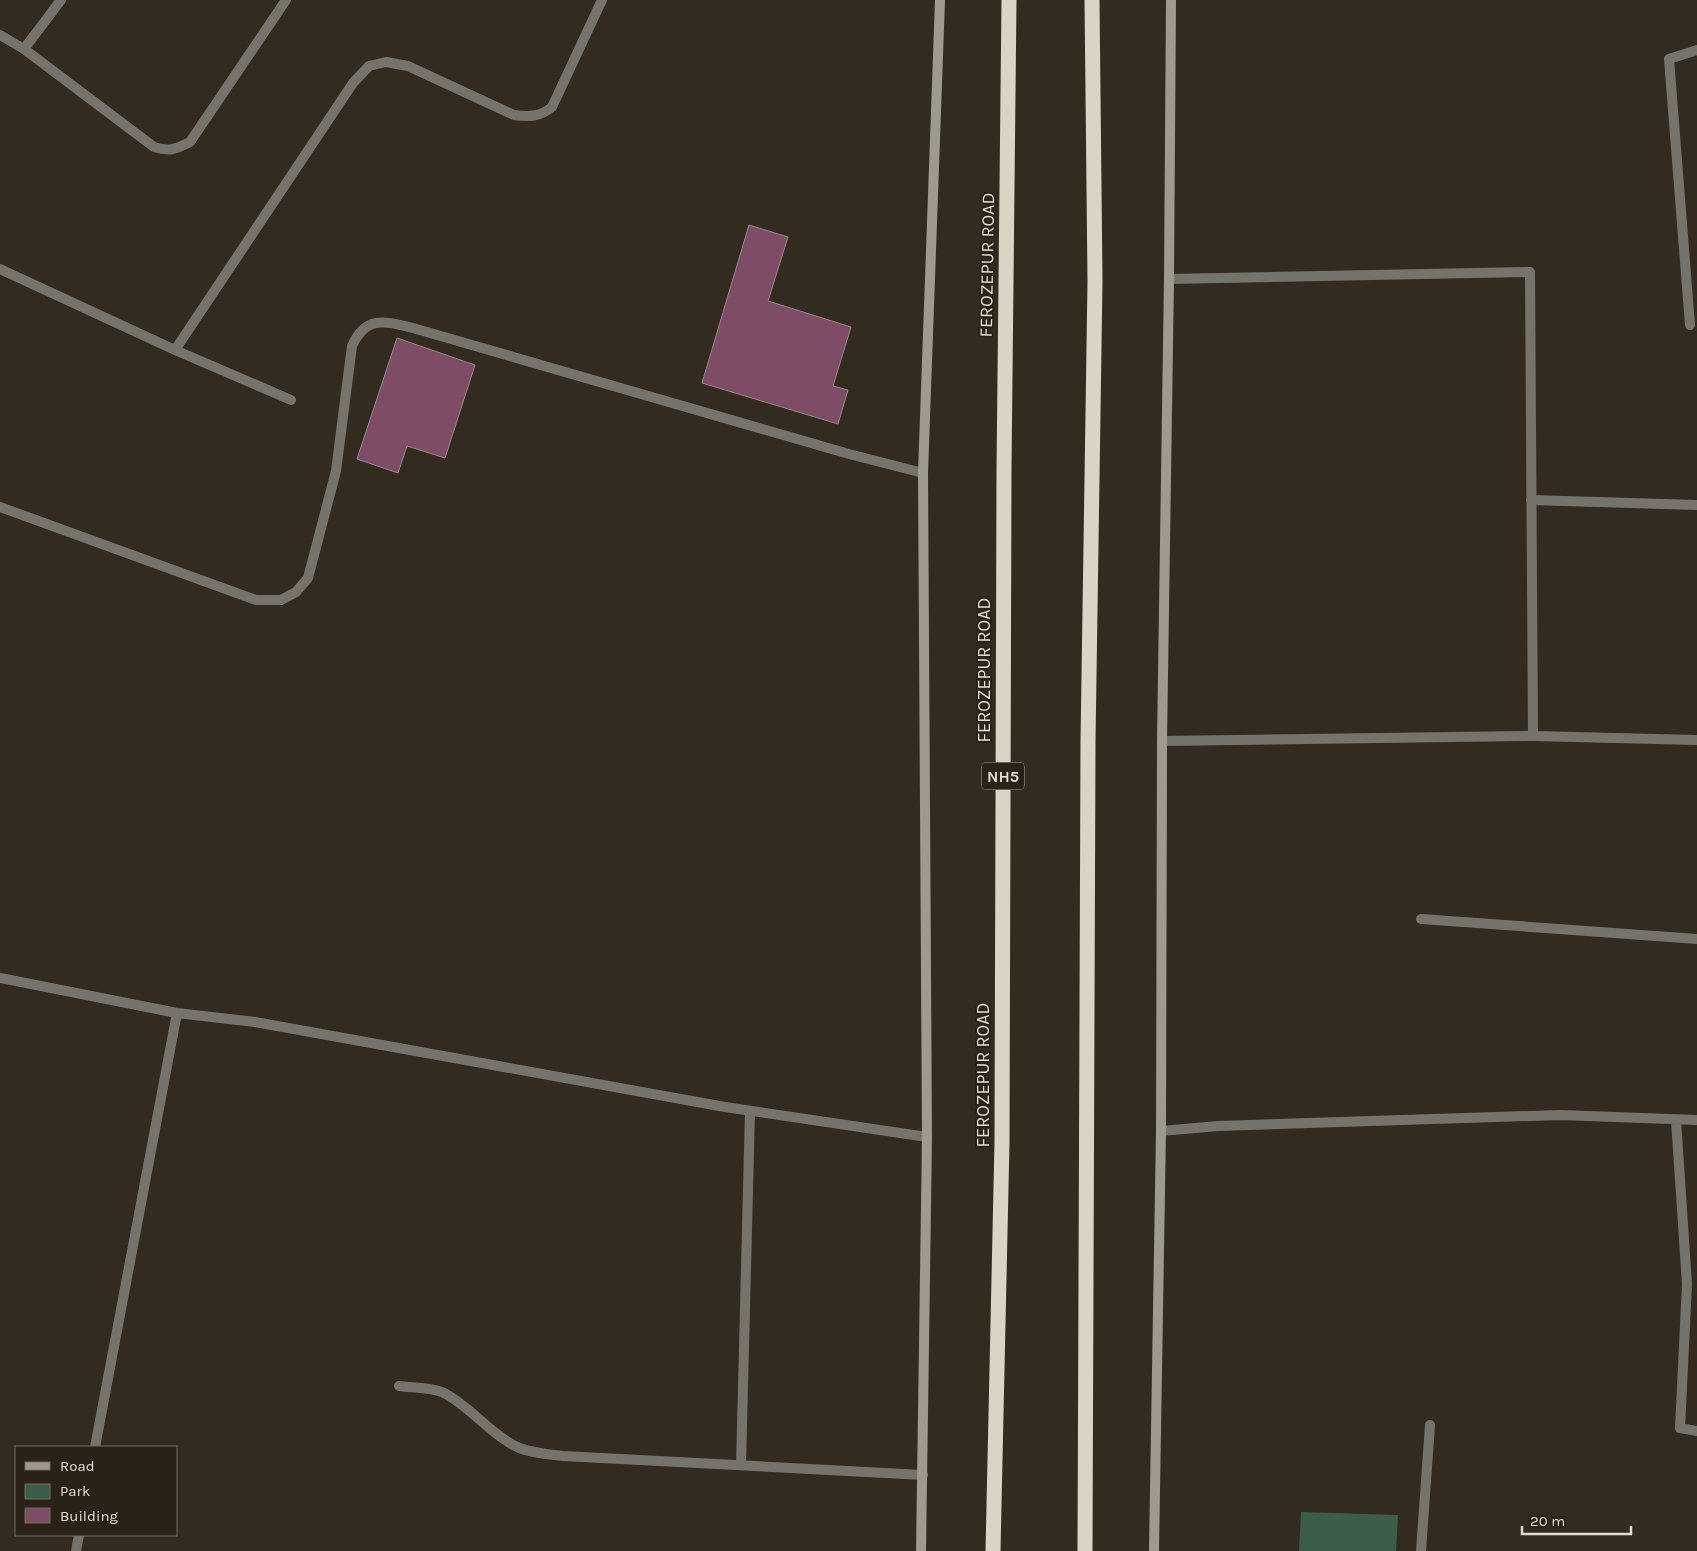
<svg xmlns="http://www.w3.org/2000/svg" width="1697" height="1551" font-family="Karla,sans-serif">
	<style>
		.green { fill: #3b5d49 }
		.building { fill: #7e4c64; stroke: #98878e }
		.lines { fill: none; stroke-linecap: round; stroke-linejoin: round }
		.lane { stroke: #76736c; stroke-width: 10 }
		.street { stroke: #76736c; stroke-width: 10 }
		.secondary { stroke: #9f9a90; stroke-width: 10 }
		.highway { stroke: #dbd4c4; stroke-width: 15 }
		.labels { text-anchor: middle; dominant-baseline: central; stroke-width: 4; stroke-linejoin: round; paint-order: stroke }
		.shield { fill: #2a2117; stroke: #aba49c; stroke-width: 1 }
		.shield-label { font-size: 16px; font-weight: bold; fill: #e2dcd5 }
		.street-label { font-size: 18px; fill: #e2dcd5; stroke: #2a2117 }
	</style>
	<rect width="100%" height="100%" fill="#342b20"/>
	<path class="green" d="M1301,1512L1398,1515L1396,1551H1299Z"/>
	<path class="building" d="M749,225L788,237L768,301L851,327L833,386L848,390L838,424L702,383Z
		M397,338L475,365L445,458L407,446L398,473L357,459Z"/>
	<g class="lines">
		<path class="lane" d="M741,1465L750,1111"/>
		<path class="street" d="M0,35L24,49L154,147C170,152 176,149 190,142L286,0
			M24,49L61,0
			M0,269L175,350L291,400
			M1169,279L1530,272L1533,736L1697,740
			M1690,325L1669,59L1697,50
			M175,350L353,83L369,66L386,62L408,66L514,115C529,117 540,117 552,107L602,0
			M1531,500L1697,505
			M0,507L256,600H281L296,592L308,578L336,471L352,346C366,315 384,321 413,328L849,454L923,473
			M1162,741L1533,736
			M1421,919L1697,939
			M0,978L177,1013L255,1022L725,1107L927,1137
			M1676,1120L1687,1284L1680,1428L1697,1431
			M1161,1131L1218,1126L1560,1115L1697,1120
			M399,1386C413,1388 431,1387 444,1393C471,1407 489,1433 515,1446C529,1453 548,1454 563,1456L923,1475
			M95,1447L177,1013
			M76,1551L79,1535
			M1421,1551L1430,1425"/>
		<path class="secondary" d="M921,1551L927,1137L923,473L940,0
			M1154,1551L1161,1131L1162,741L1169,279L1171,0"/>
		<path class="highway" d="M993,1551L1002,1142L1004,470L1009,0
			M1085,1551L1088,742L1095,281L1092,0"/>
	</g>
	<g class="labels">
		<rect class="shield" x="982" y="762.5" width="42" height="27" rx="4"/>
		<g class="shield-label">
			<text x="1003" y="776">NH5</text>
		</g>
		<g class="street-label">
			<text transform="translate(987 265) rotate(-89)">FEROZEPUR ROAD</text>
			<text transform="translate(984 670) rotate(-90)">FEROZEPUR ROAD</text>
			<text transform="translate(983 1075) rotate(-90)">FEROZEPUR ROAD</text>
		</g>
	</g>
	<rect x="15" y="1446" width="162" height="90" fill="#2a2117" stroke="#746c63"/>
	<rect x="25" y="1462" width="25" height="8" fill="#9f9a90" stroke="#746c63"/>
	<text x="60" y="1471" font-size="15" fill="#e2dcd5">Road</text>
	<rect x="25" y="1484" width="25" height="15" fill="#3b5d49" stroke="#746c63"/>
	<text x="60" y="1496" font-size="15" fill="#e2dcd5">Park</text>
	<rect x="25" y="1508" width="25" height="15" fill="#7e4c64" stroke="#746c63"/>
	<text x="60" y="1521" font-size="15" fill="#e2dcd5">Building</text>
	<path d="M1522 1526v8h109v-8" fill="none" stroke="#e2dcd5" stroke-width="2.5"/>
	<text x="1530" y="1526" font-size="15" fill="#e2dcd5" stroke="#2a2117" stroke-width="4" paint-order="stroke">20 m</text>
</svg>
